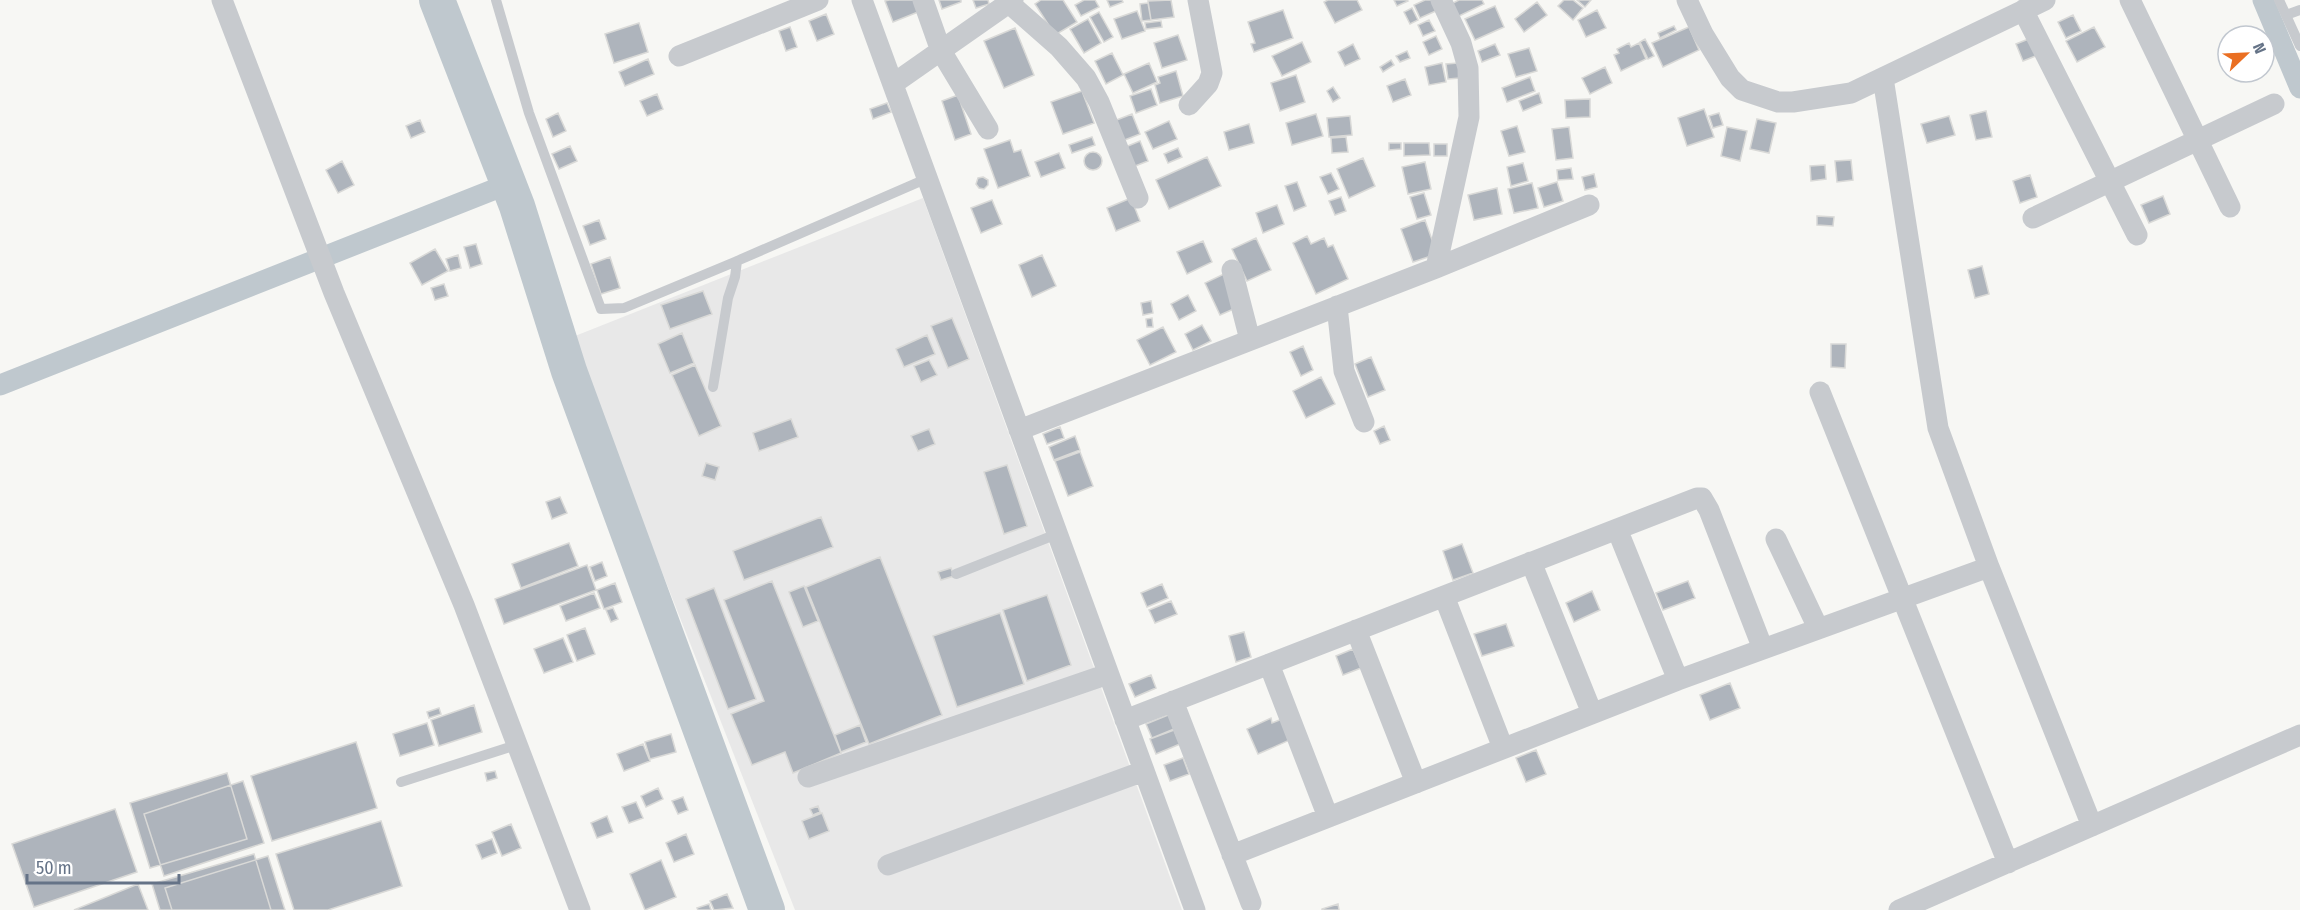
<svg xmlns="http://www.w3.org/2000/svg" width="2300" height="910" font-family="'Fira Sans Condensed',sans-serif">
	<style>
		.built { fill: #e8e8e8 }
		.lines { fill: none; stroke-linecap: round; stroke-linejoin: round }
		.canal { stroke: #bfc8ce; stroke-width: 21 }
		.river { stroke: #bfc8ce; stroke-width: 36 }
		.building { fill: #aeb4bc; stroke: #d9d9d7; stroke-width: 1.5 }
		.lane { stroke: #c7cace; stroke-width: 10 }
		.street { stroke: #c7cace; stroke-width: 21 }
	</style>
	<rect width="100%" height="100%" fill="#f7f7f4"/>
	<path class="built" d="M923,198L1182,910H795L570,338Z"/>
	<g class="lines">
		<path class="canal" d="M2263,0L2300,88
			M0,385L508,184"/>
		<path class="river" d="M437,0L517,206L569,371L767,910"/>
	</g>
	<path class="building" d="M889,0H914L918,12L893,22L885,1Z
		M939,0H961V2L942,9Z
		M973,0H988L989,4L976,8Z
		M1041,0H1063L1077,22L1055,35L1035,4Z
		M1084,0H1095L1099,7L1081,16L1075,5Z
		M1107,0H1122L1123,2L1110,7Z
		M1171,0L1174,17L1151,20L1148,1Z
		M1328,0H1357L1362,10L1335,23L1324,2Z
		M1394,0H1407L1408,1L1397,6Z
		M1425,0H1434L1438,10L1420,18L1414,5Z
		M1459,0H1482L1484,4L1457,17L1451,4Z
		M1564,0H1573L1583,8L1573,20L1558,6Z
		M1577,0H1591L1585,7Z
		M1537,2L1547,15L1524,32L1515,19Z
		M1148,3L1151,20L1142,21L1140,4Z
		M1495,6L1504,27L1475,40L1465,19Z
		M1412,8L1418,20L1410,24L1404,12Z
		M1283,10L1293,38L1254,52L1251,44L1255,43L1248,22Z
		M1597,10L1606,28L1586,37L1578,20Z
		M1137,11L1145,31L1122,39L1114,19Z
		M1099,12L1113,37L1104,42L1090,17Z
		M826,14L834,34L817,41L809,21Z
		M2073,15L2081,31L2066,38L2058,22Z
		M1088,19L1101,43L1084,53L1070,29Z
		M1429,20L1435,31L1423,36L1418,25Z
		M1161,21L1162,27L1146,29L1145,23Z
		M639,23L648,52L614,63L605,34Z
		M1674,26L1676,30L1660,38L1658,33Z
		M790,27L797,47L786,51L779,31Z
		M1689,27L1699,50L1663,67L1652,43Z
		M2094,27L2105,47L2077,62L2066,41Z
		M1015,28L1034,75L1004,88L984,41Z
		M1178,35L1187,60L1162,68L1154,43Z
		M1436,36L1442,49L1429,55L1423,42Z
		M2031,38L2038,55L2023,61L2016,44Z
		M1645,39L1654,56L1648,59L1640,42Z
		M1302,42L1311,62L1282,76L1272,56Z
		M1629,43L1631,47L1639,43L1646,59L1621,71L1614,55L1619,53L1617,49Z
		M1353,44L1360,59L1345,66L1338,52Z
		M1495,44L1500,55L1482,62L1478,51Z
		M1529,48L1537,71L1516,77L1508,54Z
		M1407,51L1410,58L1400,62L1396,56Z
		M1112,53L1123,75L1106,84L1095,61Z
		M648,59L654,74L625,86L619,72Z
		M1391,60L1394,65L1383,72L1380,67Z
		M1149,63L1157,82L1133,93L1124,74Z
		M1442,63L1446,82L1429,85L1425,67Z
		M1458,63L1460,78L1448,79L1446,64Z
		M1605,67L1612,83L1590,94L1582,78Z
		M1176,71L1183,96L1160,103L1155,85L1160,83L1158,77Z
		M1296,75L1305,102L1280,111L1271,83Z
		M1530,77L1535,91L1507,102L1502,88Z
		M1405,79L1411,95L1393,102L1387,86Z
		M1333,87L1340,98L1333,102L1327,91Z
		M1151,89L1157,105L1136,113L1130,96Z
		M1082,91L1094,123L1063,134L1051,102Z
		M1539,93L1542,103L1523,111L1519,101Z
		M657,94L663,109L647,116L640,101Z
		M958,95L971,134L955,140L942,101Z
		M1590,99V117L1566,118L1565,100Z
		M887,103L891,112L873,119L870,109Z
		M1704,109L1714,137L1687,146L1678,118Z
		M1986,111L1992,137L1976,140L1970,115Z
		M558,113L566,131L553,137L546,119Z
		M1719,113L1723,125L1713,128L1709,116Z
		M1132,114L1140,134L1122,141L1114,121Z
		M1316,114L1323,136L1292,145L1286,123Z
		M1350,116L1352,135L1329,137L1327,118Z
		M1949,116L1955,135L1927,143L1921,124Z
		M1757,119L1776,123L1769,153L1750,149Z
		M420,120L425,132L411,138L406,126Z
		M1169,121L1177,139L1153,149L1145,132Z
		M1249,124L1254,143L1229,150L1224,132Z
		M1517,126L1525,152L1509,156L1501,131Z
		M1569,127L1573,158L1556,160L1552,129Z
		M1727,127L1747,131L1740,161L1721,156Z
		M1092,137L1095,145L1072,153L1069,145Z
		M1346,137L1348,152L1332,153L1331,138Z
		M1010,140L1014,152L1021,150L1030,176L998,188L984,149Z
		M1140,141L1148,161L1130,168L1123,148Z
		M1389,143H1401V149L1389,150Z
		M1404,143H1429L1430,155L1404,156Z
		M1434,144H1447V156H1434Z
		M570,146L577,161L559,169L552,154Z
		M1178,148L1182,157L1168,163L1164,154Z
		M1084 161a9 9 0 1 1 18 0a9 9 0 1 1-18 0Z
		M1059,153L1065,168L1041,177L1035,162Z
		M1207,157L1221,186L1169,209L1156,180Z
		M1363,158L1375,186L1349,198L1337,169Z
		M1851,160L1853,180L1837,182L1835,161Z
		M342,161L354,185L338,193L326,170Z
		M1425,162L1431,189L1408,194L1402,167Z
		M1523,163L1528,181L1511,186L1507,167Z
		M1825,165L1826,179L1811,181L1810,166Z
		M1571,168L1573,179L1558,180L1557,170Z
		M1331,173L1339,189L1328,194L1320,177Z
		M1594,174L1597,187L1585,190L1582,177Z
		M2030,175L2037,197L2020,203L2013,181Z
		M983,177L988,180V185L984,189L979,188L976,184L978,178Z
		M1297,182L1306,206L1294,211L1285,186Z
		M1557,182L1563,201L1544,207L1538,188Z
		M1532,183L1538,208L1514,213L1508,189Z
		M1497,188L1502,214L1474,220L1468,195Z
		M1424,193L1431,215L1417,219L1410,197Z
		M2163,196L2170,214L2149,223L2141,205Z
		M1341,197L1346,211L1335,215L1329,201Z
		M1131,198L1140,221L1116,231L1107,208Z
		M992,200L1002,224L981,233L971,208Z
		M1277,205L1284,224L1263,233L1256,213Z
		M1817,216L1834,217L1833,226L1817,225Z
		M599,220L606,239L590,245L583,226Z
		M1425,220L1437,254L1413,262L1401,229Z
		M1307,236L1311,244L1324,238L1328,247L1333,245L1348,279L1316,294L1293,243Z
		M1256,238L1271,270L1247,281L1232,249Z
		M1203,241L1212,262L1187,274L1177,252Z
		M476,244L482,264L470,268L464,247Z
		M435,249L448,271L422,285L410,263Z
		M458,255L461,268L450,271L446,259Z
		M1042,255L1056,286L1032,297L1019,265Z
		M610,257L620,288L601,294L591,264Z
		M1982,266L1989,294L1975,298L1968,270Z
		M1226,273L1238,307L1220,315L1205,283Z
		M444,284L448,296L435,300L431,288Z
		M703,291L712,314L670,329L661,305Z
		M1188,295L1196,311L1179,320L1171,304Z
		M1151,301L1153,313L1143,315L1141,303Z
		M952,318L969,359L948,368L931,326Z
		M1152,318L1153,327H1147L1146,319Z
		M1202,325L1211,341L1193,350L1185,334Z
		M1163,327L1176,352L1150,365L1137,340Z
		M682,333L694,363L670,373L658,344Z
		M927,335L935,354L904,367L896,349Z
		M1831,344H1846L1845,368L1831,367Z
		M1303,346L1313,370L1301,376L1290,352Z
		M1371,357L1385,390L1368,397L1355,364Z
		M929,360L937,375L921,382L914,366Z
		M695,365L721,426L699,436L672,375Z
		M1321,377L1335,404L1306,418L1293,391Z
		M791,419L798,437L759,451L753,433Z
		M1384,426L1390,440L1380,444L1374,431Z
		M1060,427L1064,438L1047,444L1043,434Z
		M929,429L935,444L918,451L911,436Z
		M1075,436L1080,450L1054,460L1049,447Z
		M1080,452L1093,486L1068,496L1055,461Z
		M706,463L719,467L715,480L702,476Z
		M1007,465L1027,526L1004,534L984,472Z
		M560,497L567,513L552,519L546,502Z
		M821,517L833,547L744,580L733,551Z
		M569,543L578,566L521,588L512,564Z
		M1462,544L1473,573L1453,580L1443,551Z
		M880,557L942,715L869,744L806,587Z
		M602,562L607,576L595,581L590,567Z
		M587,565L596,590L504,624L495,599Z
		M951,568L954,576L941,580L938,572Z
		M772,581L841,753L793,773L785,752L752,765L731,714L764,701L724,600Z
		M1688,581L1695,598L1663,610L1656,593Z
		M615,583L622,602L604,609L597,590Z
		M1162,584L1168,598L1147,607L1141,593Z
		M804,586L818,621L803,627L789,592Z
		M714,588L756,699L728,709L686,599Z
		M1592,591L1600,610L1574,622L1566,603Z
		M594,593L600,608L566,621L560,606Z
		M1047,595L1071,665L1027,681L1003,610Z
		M1171,601L1177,614L1155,623L1149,610Z
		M613,608L618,619L611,622L606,610Z
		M1000,613L1024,684L957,707L933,636Z
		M1506,624L1514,646L1482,656L1474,634Z
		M585,628L595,654L577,661L567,635Z
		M1244,632L1251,657L1236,662L1229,636Z
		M563,638L573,662L544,673L534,649Z
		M1353,649L1361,668L1343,675L1336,656Z
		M1151,675L1156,688L1135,697L1129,684Z
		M1730,683L1740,708L1710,720L1700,695Z
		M474,705L482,732L439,746L431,720Z
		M439,708L441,714L429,718L427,712Z
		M1173,713L1179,727L1152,738L1146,724Z
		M1271,718L1272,723L1282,719L1292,739L1258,754L1247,729Z
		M427,723L434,745L400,756L393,734Z
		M860,725L866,742L841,752L835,735Z
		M1174,730L1180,744L1156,754L1150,739Z
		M671,734L676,752L650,759L645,742Z
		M356,742L377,808L272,841L251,776Z
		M643,744L650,761L624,771L617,754Z
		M1536,750L1546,774L1526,782L1516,758Z
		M1183,758L1189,774L1170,781L1164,765Z
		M495,771L497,778L487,781L485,773Z
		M227,773L247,839L150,868L130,803Z
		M243,781L264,843L164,876L144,814Z
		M658,788L663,799L646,807L641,796Z
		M683,797L688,810L678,814L672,801Z
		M636,802L643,818L629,823L622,807Z
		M818,806L820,812L813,815L810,809Z
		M115,809L137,872L34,907L12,844Z
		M822,813L829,831L809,839L802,821Z
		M607,816L613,832L597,838L591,823Z
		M381,821L402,886L328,910H294L276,854Z
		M511,824L521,848L502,856L492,832Z
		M686,834L694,854L674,862L666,843Z
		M492,839L497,853L482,859L476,845Z
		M254,854L271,910H160L152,884Z
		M268,856L285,910H172L165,888Z
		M661,860L676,897L645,910L630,874Z
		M138,884L148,910H74Z
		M727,894L733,908L714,910L710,901Z
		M709,904L711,910H698L697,908Z
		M1338,904L1339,910H1322V909Z"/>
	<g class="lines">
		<path class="lane" d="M496,0L529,113L601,309L624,308L737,261L928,178
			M2279,0L2300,46
			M2286,15L2300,10
			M713,387L728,298L735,277L737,261
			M956,574L1057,534
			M401,782L516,745"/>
		<path class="street" d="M222,0L334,293L464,605L580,910
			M862,0L1195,910
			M923,0L941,51L988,129
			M1687,0L1703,34L1730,78L1742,90L1778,102H1793L1851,93L2045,0
			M2130,0L2230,207
			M1009,3L1059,47L1086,78L1099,102L1138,198
			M2023,10L2137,235
			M679,56L818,0
			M1883,78L1938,428L1989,567
			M893,84L1013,0
			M1189,105L1208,84L1212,73L1198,0
			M2033,218L2274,104
			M1436,268L1469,117L1468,68L1461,43L1441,0
			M1232,270L1250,340
			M1337,306L1344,371L1364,422
			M1820,392L2008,863
			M1019,430L1436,268L1589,205
			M1617,529L1678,680
			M1776,539L1818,628
			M1531,562L1592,713
			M1444,596L1503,748
			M1356,630L1416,783
			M1269,664L1328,817
			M1173,701L1251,903
			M1125,720L1697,498H1702L1709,510L1763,649
			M808,777L1108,674
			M1232,855L1678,680L1989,567L2092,826
			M888,865L1144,771
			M1899,910L2300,735"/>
	</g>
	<g transform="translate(2246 54) rotate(67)"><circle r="28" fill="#ffffff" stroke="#c1c7cf" stroke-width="1.5"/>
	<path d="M0-4.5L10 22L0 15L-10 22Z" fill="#ea6f22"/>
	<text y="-9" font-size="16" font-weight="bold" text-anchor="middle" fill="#657387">N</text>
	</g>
	<path d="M27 874v9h152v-9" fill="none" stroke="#657387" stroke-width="3"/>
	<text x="36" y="874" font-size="18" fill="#657387" stroke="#ffffff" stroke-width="4.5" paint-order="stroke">50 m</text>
</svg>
